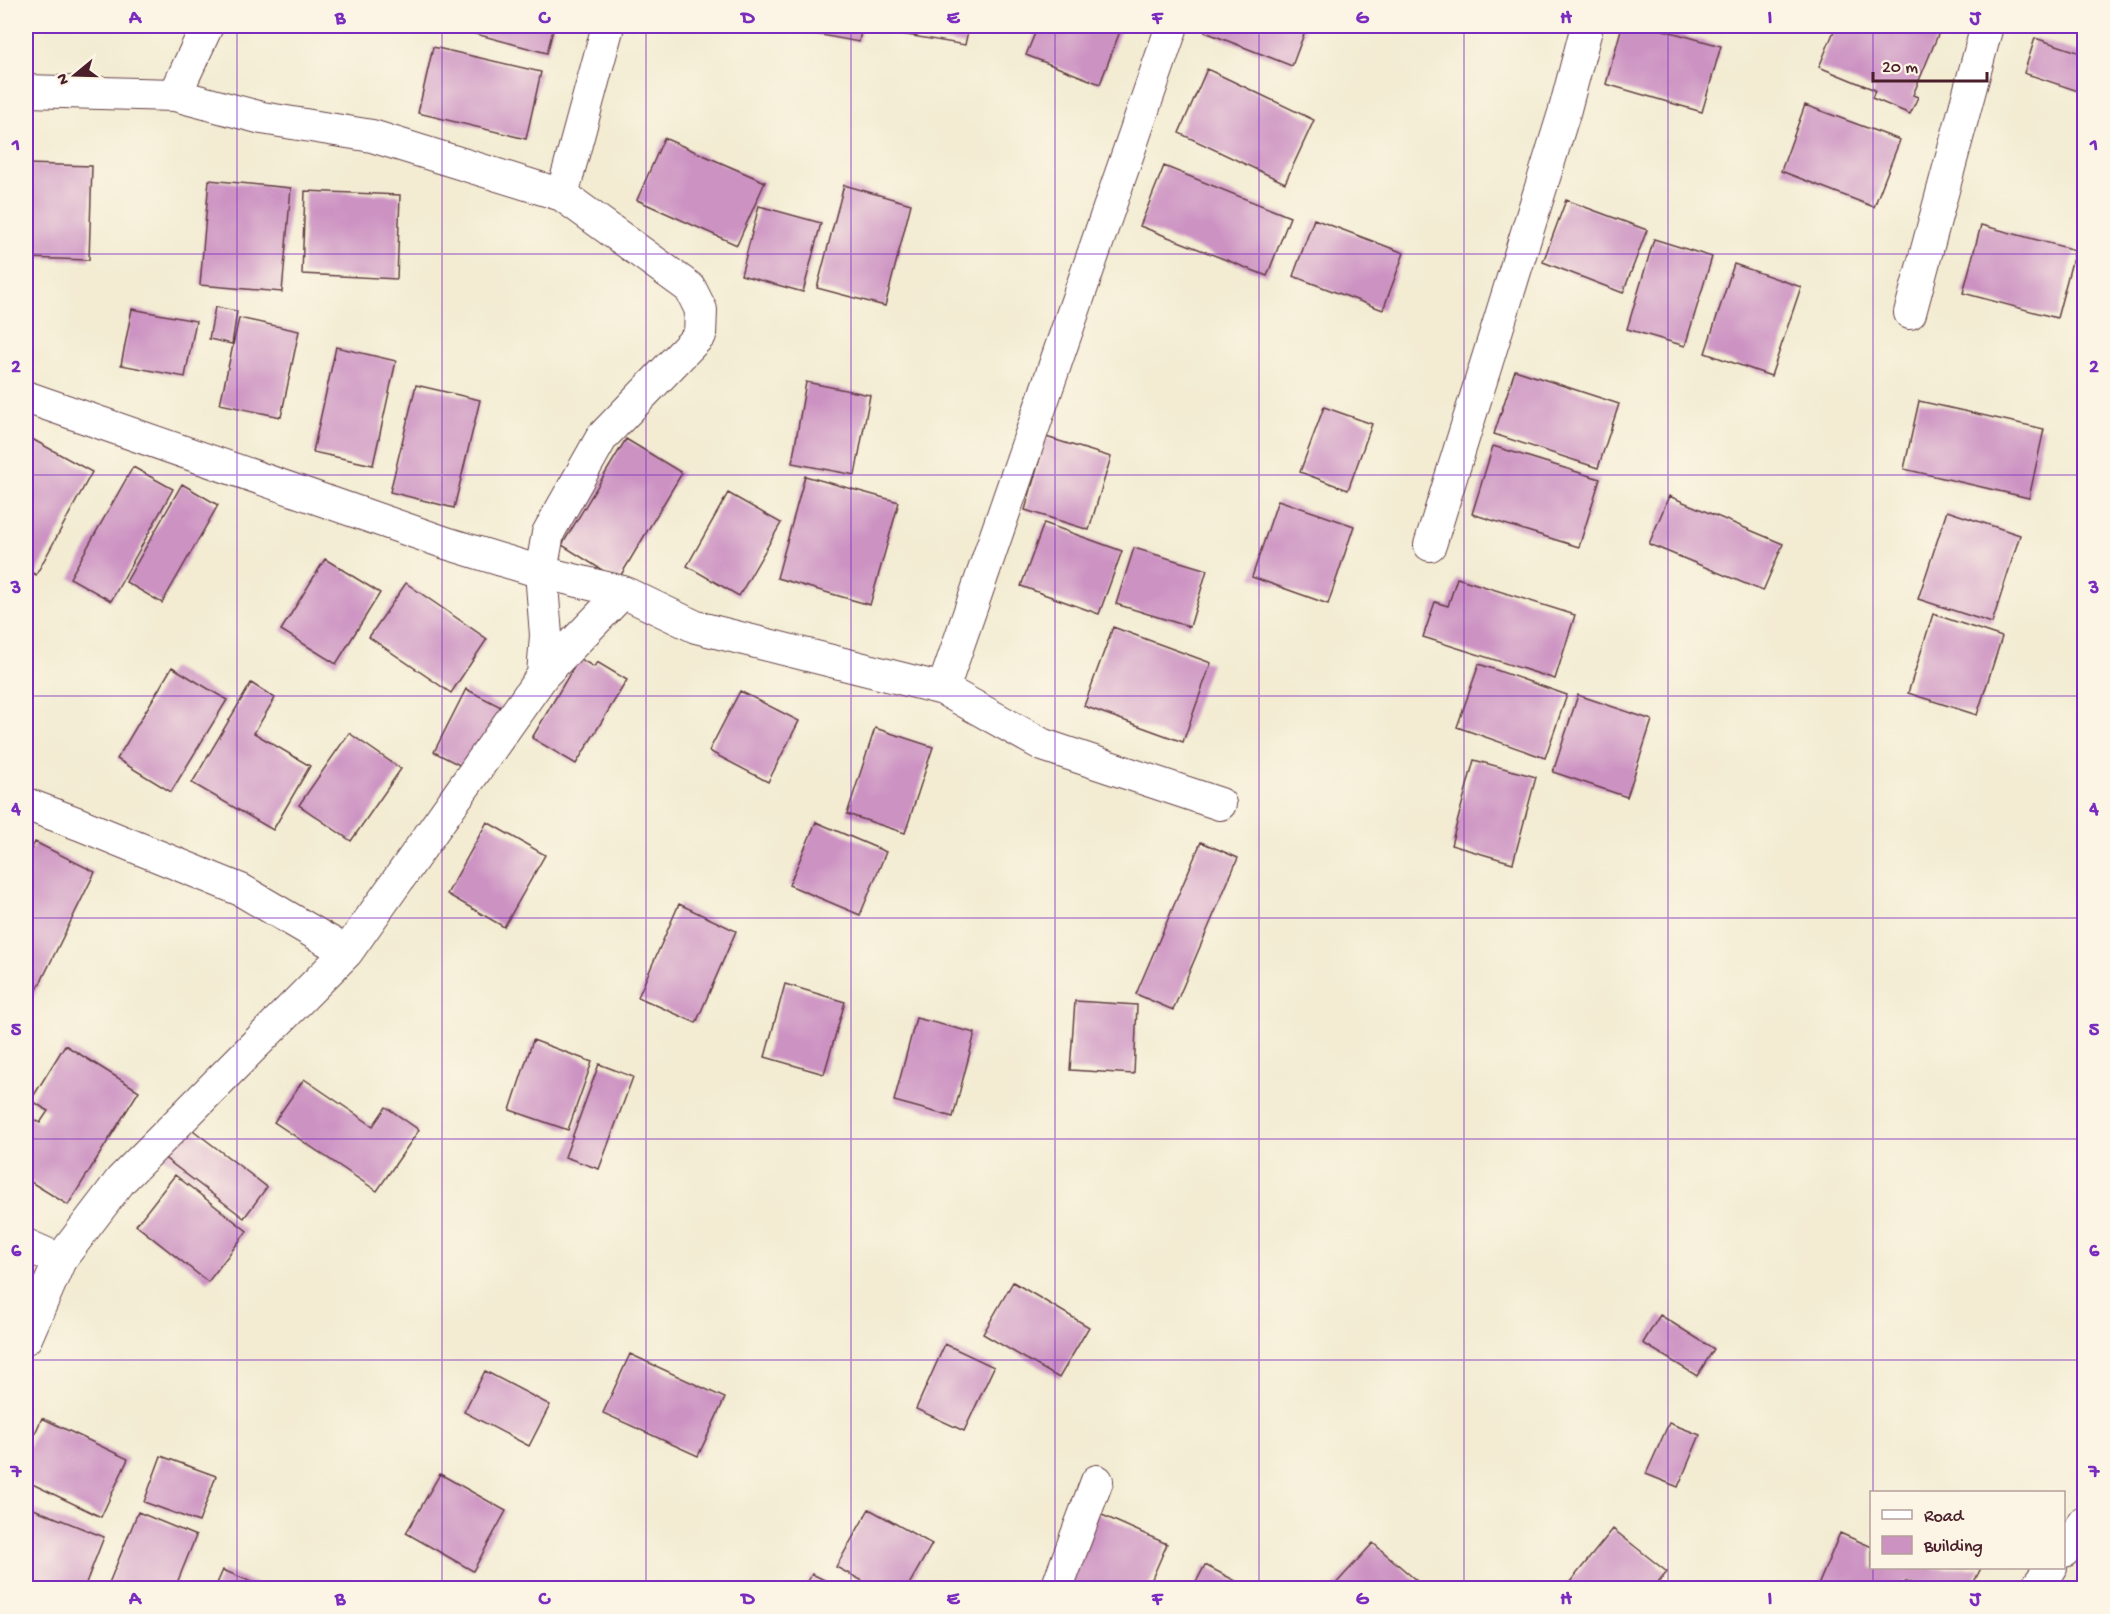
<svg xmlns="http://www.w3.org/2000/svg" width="2110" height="1614" font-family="'Gochi Hand',sans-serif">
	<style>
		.building { fill: #cc92c2 }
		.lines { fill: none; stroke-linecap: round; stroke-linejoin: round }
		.minor-casing { stroke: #633e44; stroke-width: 34 }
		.minor { stroke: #fff; stroke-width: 32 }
		.grid { fill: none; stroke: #7b2cbf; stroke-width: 1.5; stroke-opacity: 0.55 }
		.neatline { fill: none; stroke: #7b2cbf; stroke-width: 2 }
		.grid-label { font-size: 20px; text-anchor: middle; font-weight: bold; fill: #7b2cbf }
	</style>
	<rect width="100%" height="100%" fill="#fcf5e5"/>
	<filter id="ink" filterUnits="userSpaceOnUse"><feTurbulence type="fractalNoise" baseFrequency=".0167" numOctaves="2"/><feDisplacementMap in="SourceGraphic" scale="12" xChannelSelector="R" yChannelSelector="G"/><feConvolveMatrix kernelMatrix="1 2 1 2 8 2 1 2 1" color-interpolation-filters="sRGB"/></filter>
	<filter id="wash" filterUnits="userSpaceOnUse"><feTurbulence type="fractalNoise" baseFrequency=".008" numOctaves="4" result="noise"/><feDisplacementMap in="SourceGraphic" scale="24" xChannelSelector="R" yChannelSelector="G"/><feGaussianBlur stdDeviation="1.35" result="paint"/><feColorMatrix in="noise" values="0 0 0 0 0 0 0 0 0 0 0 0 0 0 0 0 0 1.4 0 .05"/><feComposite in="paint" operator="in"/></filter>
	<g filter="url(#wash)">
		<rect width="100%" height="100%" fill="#f3ecd3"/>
		<g id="blocks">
			<path class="building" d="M446,26H554L547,53Z
				M795,26H862L859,42L794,30Z
				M878,26H969L965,45L877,30Z
				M1038,26H1122L1100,84L1026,55Z
				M1207,26H1307L1292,66L1205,32Z
				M1622,26H1649L1721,46L1702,112L1606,84Z
				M1836,26H1929L1940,30L1913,95L1918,97L1910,114L1872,98L1875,90L1819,67Z
				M2035,38L2084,54V93L2024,73Z
				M433,47L541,72L526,139L418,113Z
				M1207,69L1314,120L1285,183L1179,133Z
				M1805,105L1900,140L1874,207L1781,171Z
				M664,138L765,182L737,245L637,200Z
				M26,164L92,166L89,260L26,258Z
				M1164,166L1290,217L1267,276L1140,226Z
				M209,180L291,188L282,292L200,285Z
				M844,185L911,204L885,306L817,288Z
				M305,191L400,195L397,279L302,274Z
				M1566,200L1647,230L1623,293L1543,262Z
				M759,206L821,223L803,292L741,275Z
				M1314,219L1404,253L1383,310L1293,276Z
				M1981,225L2075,250L2057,318L1963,293Z
				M1654,239L1712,257L1685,346L1627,329Z
				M1734,264L1801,287L1771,376L1705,353Z
				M215,307L237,311L232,344L209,339Z
				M132,309L196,321L185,377L121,365Z
				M239,318L299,331L281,417L220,404Z
				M336,347L396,361L373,465L313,452Z
				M1515,370L1619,404L1598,468L1494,434Z
				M806,382L870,395L855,475L792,463Z
				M416,385L480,400L454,508L390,492Z
				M1919,401L2044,429L2029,498L1904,469Z
				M1324,407L1372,424L1348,490L1300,472Z
				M1046,437L1111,457L1089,530L1025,510Z
				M32,439L92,472L36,575L26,569V450Z
				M626,439L682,473L618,580L562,545Z
				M1493,446L1600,479L1579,547L1472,514Z
				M133,467L173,489L111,601L70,578Z
				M805,476L899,502L870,605L777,578Z
				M182,484L218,505L162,603L126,582Z
				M728,493L781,523L739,596L687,566Z
				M1669,496L1783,544L1763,591L1649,544Z
				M1278,500L1354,526L1328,604L1252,577Z
				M1947,511L2020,535L1992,623L1918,599Z
				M1044,523L1122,551L1099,614L1021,586Z
				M1134,548L1207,570L1190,627L1116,604Z
				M325,559L380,593L336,664L281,630Z
				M1457,578L1575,615L1555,679L1423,637L1435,602L1448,606Z
				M406,583L487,639L451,693L369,637Z
				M1933,614L2002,637L1977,715L1908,693Z
				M1113,627L1211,663L1183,742L1084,706Z
				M579,658L594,667L597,662L627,680L576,764L532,738Z
				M1479,664L1567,695L1545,758L1457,727Z
				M172,667L227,700L171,792L117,759Z
				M251,683L275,698L254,733L310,766L273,830L192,783Z
				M466,689L503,708L471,771L434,752Z
				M740,691L799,721L768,782L709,751Z
				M1578,695L1652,720L1627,797L1553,772Z
				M875,728L933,747L905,833L847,814Z
				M349,733L401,769L351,841L299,805Z
				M1474,760L1536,777L1513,863L1451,845Z
				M487,822L545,855L504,927L447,894Z
				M816,822L886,852L860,915L789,885Z
				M35,842L95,872L28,1008L26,1006V861Z
				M1201,842L1238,858L1173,1010L1136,994Z
				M679,904L736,931L696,1023L638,997Z
				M785,984L845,1002L824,1074L765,1057Z
				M1075,1001L1137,1005L1134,1074L1070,1070Z
				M916,1018L975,1033L953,1117L894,1101Z
				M533,1040L592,1062L568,1130L510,1110Z
				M65,1045L139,1091L68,1205L26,1179V1114L40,1123L48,1111L31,1100Z
				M599,1064L633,1077L599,1169L565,1157Z
				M304,1079L373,1126L386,1107L419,1130L377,1191L274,1122Z
				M185,1124L267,1187L244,1218L162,1156Z
				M175,1175L247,1231L208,1282L136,1225Z
				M1013,1282L1089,1327L1059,1378L983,1334Z
				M1660,1315L1714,1349L1697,1376L1643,1343Z
				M945,1344L994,1367L964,1431L916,1409Z
				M630,1354L725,1398L698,1456L603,1413Z
				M485,1371L550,1405L529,1446L464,1412Z
				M42,1418L128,1459L101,1517L26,1481V1453Z
				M1669,1423L1700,1435L1678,1487L1646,1474Z
				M161,1456L216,1476L199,1522L144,1502Z
				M440,1474L506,1511L473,1571L406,1533Z
				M26,1506L104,1537L84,1588H26V1560L30,1549L26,1547Z
				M869,1509L932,1544L907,1588H876L836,1567Z
				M1091,1510L1167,1544L1148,1588H1075L1060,1582Z
				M138,1512L196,1536L175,1588H107Z
				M1613,1529L1667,1572L1654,1588H1565Z
				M1840,1533L1872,1547V1568H1981L1971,1588H1923L1906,1581L1902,1588H1817Z
				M1373,1543L1425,1588H1332Z
				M1205,1565L1249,1588H1193Z
				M223,1570L266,1588H215Z
				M812,1574L841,1588H804Z"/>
		</g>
	</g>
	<g filter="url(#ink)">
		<use href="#blocks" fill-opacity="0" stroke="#633e44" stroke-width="1.5"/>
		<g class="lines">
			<g class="minor-casing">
				<path id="minor" d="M26,91L175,95L262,118L372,136L562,195L690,288L701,310L700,335L602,437L548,533L541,572L546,635L543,675
					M175,95L207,26
					M562,195L608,26
					M1910,313L1987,26
					M26,397L446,543L541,572L623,592L696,627L943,689L1043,745L1220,804
					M1430,545L1564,113L1587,26
					M943,689L1172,26
					M26,804L79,824L241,890L347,952
					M26,1245L60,1260
					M26,1338L60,1260L121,1180L347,952L543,675L623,592
					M2064,1551L2084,1523
					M1057,1588L1097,1481
					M2036,1588L2051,1568"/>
			</g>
			<use href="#minor" class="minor"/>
		</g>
	</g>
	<path class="grid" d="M237,26V1588M442,26V1588M646,26V1588M851,26V1588M1055,26V1588M1259,26V1588M1464,26V1588M1668,26V1588M1873,26V1492M26,254H2084M26,475H2084M26,696H2084M26,918H2084M26,1139H2084M26,1360H2084M1873,1568V1588"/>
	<rect width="2110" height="1614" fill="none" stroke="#fcf5e5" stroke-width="66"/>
	<rect x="1870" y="1491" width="195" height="78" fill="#fcf5e5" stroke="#b59f9b" stroke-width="1.5"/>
	<rect x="1882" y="1510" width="30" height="9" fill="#ffffff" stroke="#b59f9b" stroke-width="1.5"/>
	<text x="1924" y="1521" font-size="18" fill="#4a1f2b">Road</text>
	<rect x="1882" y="1536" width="30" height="18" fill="#cc92c2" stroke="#b59f9b" stroke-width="1.5"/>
	<text x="1924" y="1551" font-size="18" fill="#4a1f2b">Building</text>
	<g transform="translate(75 75) rotate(251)" stroke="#fcf5e5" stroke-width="4.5" paint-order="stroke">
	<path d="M0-4.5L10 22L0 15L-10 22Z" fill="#4a1f2b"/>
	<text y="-9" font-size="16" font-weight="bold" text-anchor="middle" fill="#4a1f2b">N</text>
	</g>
	<path d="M1873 72v9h114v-9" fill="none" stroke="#4a1f2b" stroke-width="3"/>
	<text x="1882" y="72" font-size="18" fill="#4a1f2b" stroke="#fcf5e5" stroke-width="4.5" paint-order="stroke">20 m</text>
	<rect x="33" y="33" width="2044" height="1548" class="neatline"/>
	<g class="grid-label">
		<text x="135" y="23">A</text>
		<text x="340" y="23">B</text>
		<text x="544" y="23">C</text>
		<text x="748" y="23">D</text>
		<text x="953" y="23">E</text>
		<text x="1157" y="23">F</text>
		<text x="1362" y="23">G</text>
		<text x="1566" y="23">H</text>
		<text x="1770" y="23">I</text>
		<text x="1975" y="23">J</text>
		<text x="16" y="150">1</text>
		<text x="2094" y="150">1</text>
		<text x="16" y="372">2</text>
		<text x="2094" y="372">2</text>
		<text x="16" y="593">3</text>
		<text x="2094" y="593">3</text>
		<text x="16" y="814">4</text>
		<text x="2094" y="814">4</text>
		<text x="16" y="1035">5</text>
		<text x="2094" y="1035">5</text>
		<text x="16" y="1256">6</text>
		<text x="2094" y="1256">6</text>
		<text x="16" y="1477">7</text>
		<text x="2094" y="1477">7</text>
		<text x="135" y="1604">A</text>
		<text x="340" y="1604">B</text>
		<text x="544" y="1604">C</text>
		<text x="748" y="1604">D</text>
		<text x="953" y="1604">E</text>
		<text x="1157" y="1604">F</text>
		<text x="1362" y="1604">G</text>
		<text x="1566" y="1604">H</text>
		<text x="1770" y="1604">I</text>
		<text x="1975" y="1604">J</text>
	</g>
</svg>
